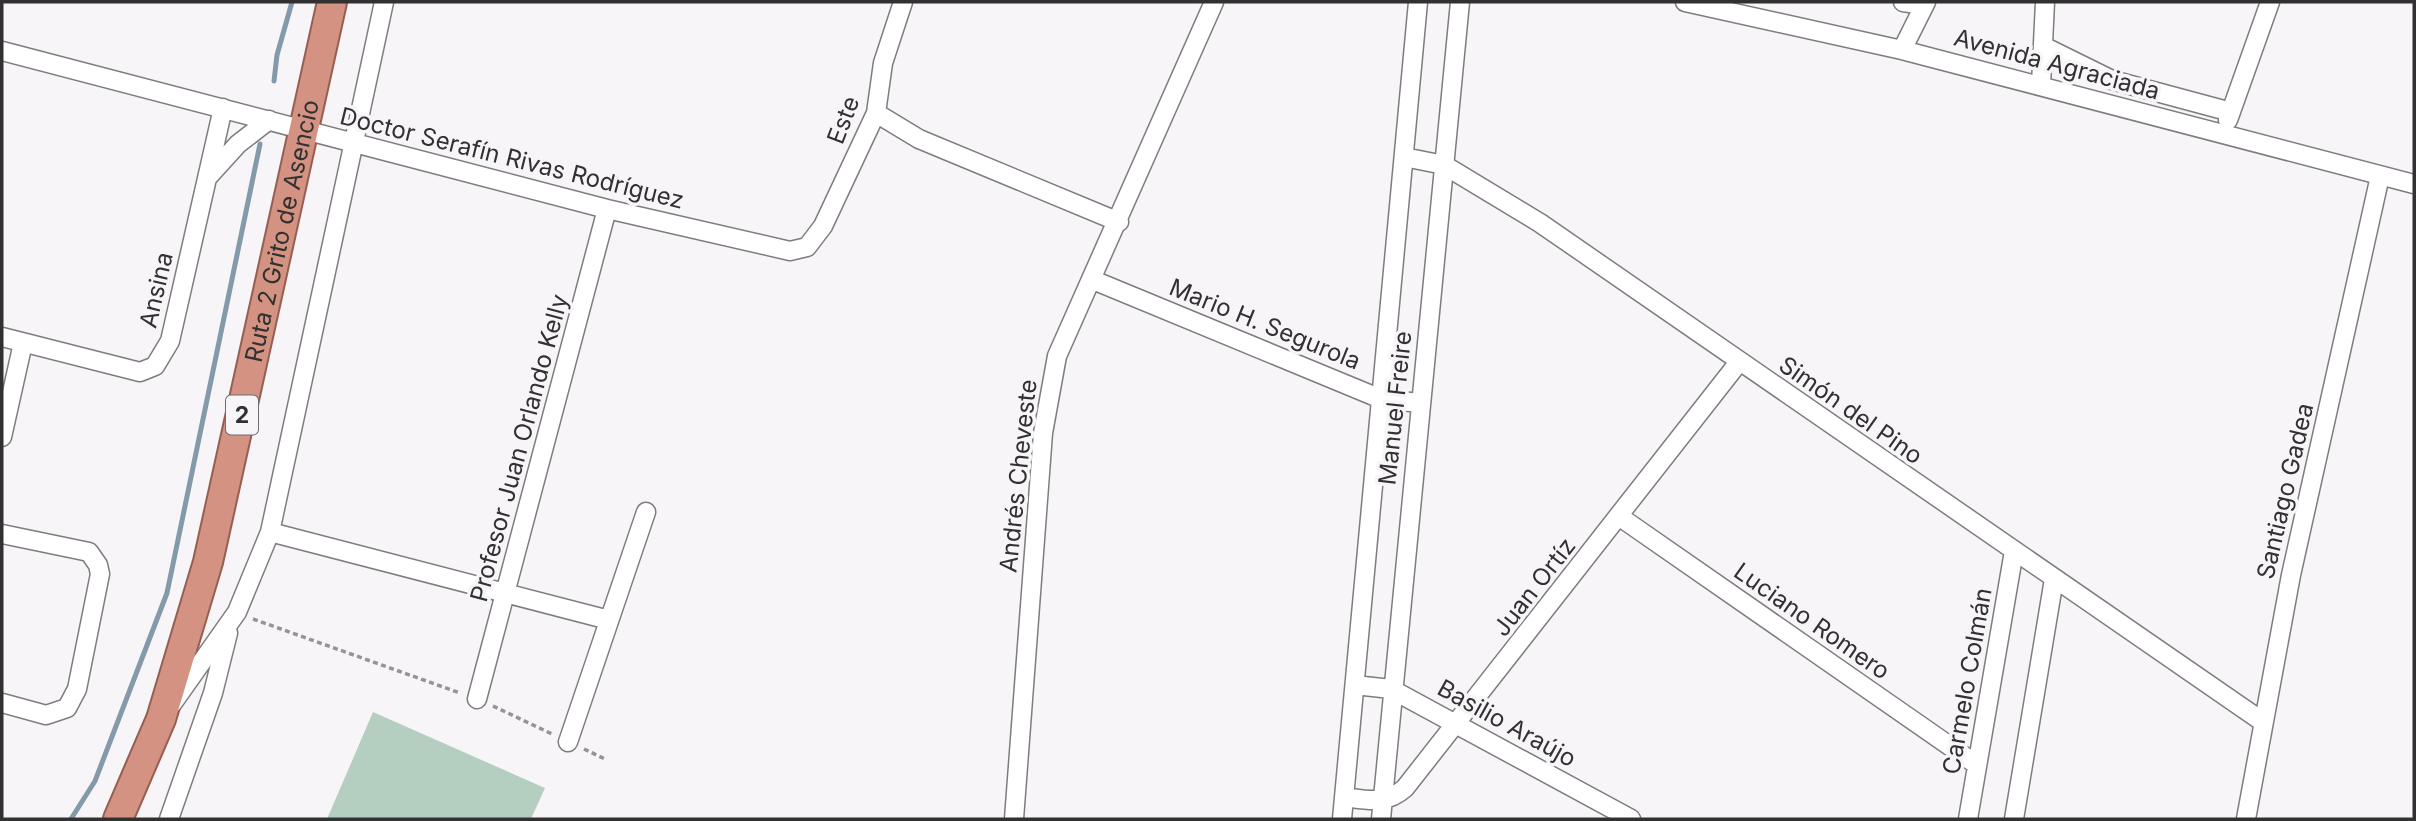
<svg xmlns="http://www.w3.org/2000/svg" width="2416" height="821" font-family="Inter,sans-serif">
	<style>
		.green { fill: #b4cebf }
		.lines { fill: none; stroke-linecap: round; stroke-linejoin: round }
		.stream { stroke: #8499a9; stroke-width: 5 }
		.minor-casing { stroke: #7e7c7f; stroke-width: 21 }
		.trunk-casing { stroke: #945f51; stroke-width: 32 }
		.path { stroke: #949395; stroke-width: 3.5; stroke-dasharray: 5 3.5; stroke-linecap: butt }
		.minor { stroke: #fff; stroke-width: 18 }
		.trunk { stroke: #d49382; stroke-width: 28 }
		.labels { text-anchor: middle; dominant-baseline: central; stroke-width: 7; stroke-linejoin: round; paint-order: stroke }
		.shield { fill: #f8f5f9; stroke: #6d6c6e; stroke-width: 2 }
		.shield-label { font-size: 23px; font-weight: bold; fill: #313132 }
		.street-label { font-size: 24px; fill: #313132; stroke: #f8f5f9 }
	</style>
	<rect width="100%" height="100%" fill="#f8f5f9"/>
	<path class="green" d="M373,712L545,788L531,819H327Z"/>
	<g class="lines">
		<path class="stream" d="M274,81L277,55L292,2
			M71,819L95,781L167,593L260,144"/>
		<g class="minor-casing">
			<path id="minor" d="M1685,2L1902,50L2414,184
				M1903,2L1924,5
				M2043,46L2112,80L2231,112
				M1902,50L1926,2
				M2,51L607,209L790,251L807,247L823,226L876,113L883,63L903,2
				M2041,85L2045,2
				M876,113L919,139L1119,222
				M2228,120L2270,2
				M1404,157L1444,165L1540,223L2263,722
				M208,177L238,144L269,120
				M1093,280L1381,399L1420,403
				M2,337L140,372L155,366L170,341L223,108
				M2,437L23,343
				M1620,517L1977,765
				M270,532L609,620
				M2,534L89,552L98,565L100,574L77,689L67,708L46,715L2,703
				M1355,685L1391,689L1631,819
				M477,699L607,209
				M172,704L237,612L270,532L384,2
				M568,742L646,512
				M1344,797C1368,800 1386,805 1405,788L1739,362
				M169,819L213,693L228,633
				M1014,819L1043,433L1057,356L1214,2
				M1342,819L1418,2
				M1381,819L1460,2
				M1968,819L2014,551
				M2014,819L2054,579
				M2246,819L2291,575L2380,176"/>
		</g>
		<g class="trunk-casing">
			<g id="trunk">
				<path id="s1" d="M118,819L161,719L208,562L332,2"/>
			</g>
		</g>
		<path class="path" d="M253,619L460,693
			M493,706L552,734
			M584,749L605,759"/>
		<use href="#minor" class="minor"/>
		<use href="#trunk" class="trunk"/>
	</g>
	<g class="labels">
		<rect class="shield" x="226" y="395.5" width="32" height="39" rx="5"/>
		<g class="shield-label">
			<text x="242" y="415">2</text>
		</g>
		<g class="street-label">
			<text transform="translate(2057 64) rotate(15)">Avenida Agraciada</text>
			<text transform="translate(843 120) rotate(-69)">Este</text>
			<text transform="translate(512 158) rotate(14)">Doctor Serafín Rivas Rodríguez</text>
			<text stroke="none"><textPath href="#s1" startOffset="612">Ruta 2 Grito de Asencio</textPath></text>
			<text transform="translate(156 290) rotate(-77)">Ansina</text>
			<text transform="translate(1265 324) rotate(22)">Mario H. Segurola</text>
			<text transform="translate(1395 408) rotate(-84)">Manuel Freire</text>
			<text transform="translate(1851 410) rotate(35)">Simón del Pino</text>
			<text transform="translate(519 448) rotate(-75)">Profesor Juan Orlando Kelly</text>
			<text transform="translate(1018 476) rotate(-84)">Andrés Cheveste</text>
			<text transform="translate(2285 491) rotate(-77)">Santiago Gadea</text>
			<text transform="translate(1534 587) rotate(-52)">Juan Ortíz</text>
			<text transform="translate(1812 621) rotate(35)">Luciano Romero</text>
			<text transform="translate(1967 681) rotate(-80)">Carmelo Colmán</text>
			<text transform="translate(1507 723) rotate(29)">Basilio Araújo</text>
		</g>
	</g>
	<rect width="2416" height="821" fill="none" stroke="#313132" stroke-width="7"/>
</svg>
